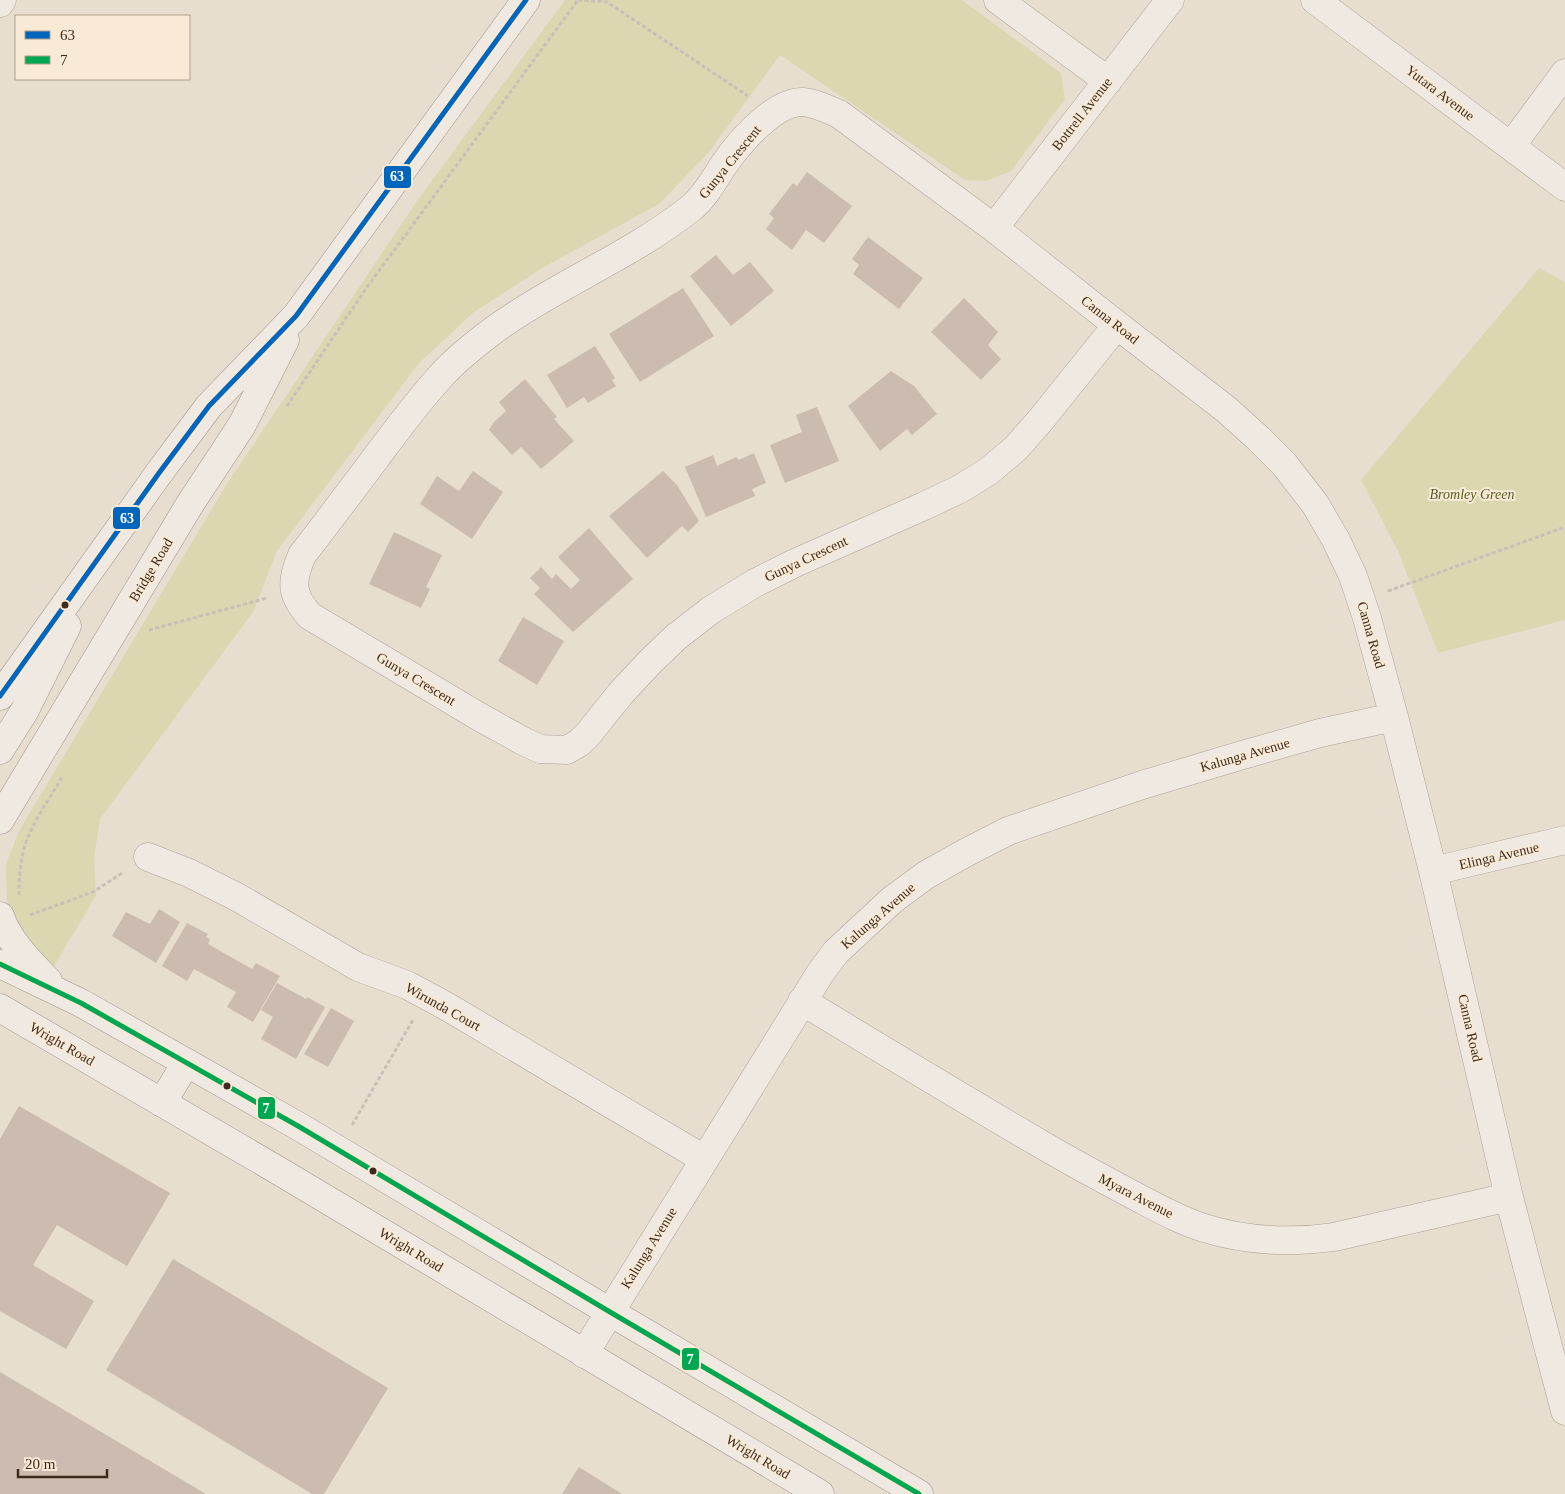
<svg xmlns="http://www.w3.org/2000/svg" width="1565" height="1494" font-family="'Times New Roman',serif">
	<style>
		.green { fill: #dbd7b1 }
		.building { fill: #ccbbb0 }
		.lines { fill: none; stroke-linecap: round; stroke-linejoin: round }
		.minor-casing { stroke: #ada398; stroke-width: 29 }
		.secondary-casing { stroke: #9d9288; stroke-width: 29 }
		.path { stroke: #c8c0b8; stroke-width: 3; stroke-dasharray: 4 2.5; stroke-linecap: butt }
		.minor { stroke: #efe9e1; stroke-width: 28 }
		.secondary { stroke: #efe9e1; stroke-width: 28 }
		.bus-1-casing { stroke: #f8ead5; stroke-width: 9 }
		.bus-2-casing { stroke: #f8ead5; stroke-width: 9 }
		.bus-1 { stroke: #0065bd; stroke-width: 5 }
		.bus-2 { stroke: #00a651; stroke-width: 5 }
		.bus-dot { fill: #3e2a1e; stroke: #f8ead5; stroke-width: 2 }
		.labels { text-anchor: middle; dominant-baseline: central; stroke-width: 4; stroke-linejoin: round; paint-order: stroke }
		.street-label { font-size: 14px; fill: #3e2a1e; stroke: #f8ead5 }
		.park-label { font-size: 14px; font-style: italic; fill: #545c23; stroke: #f8ead5 }
		.line-badge { stroke: #f8ead5; stroke-width: 2 }
		.badge-label { font-size: 14px; text-anchor: middle; font-weight: bold; fill: #fff }
	</style>
	<rect width="100%" height="100%" fill="#e8ded0"/>
	<path class="green" d="M565,0H962L1061,73L1065,99L1011,171L986,181L965,180L780,55L708,153L659,204L544,267L474,312L419,363L277,551L253,612L100,819L94,858L96,896L54,966L18,931L7,901L6,864L19,831L225,487L419,198Z
		M1539,268L1565,282V620L1438,653L1398,551L1361,480Z"/>
	<path class="building" d="M807,172L852,206L824,243L806,230L792,250L766,229L774,218L769,214L793,183L797,186Z
		M868,237L923,278L899,309L853,274L859,265L852,259Z
		M716,255L733,275L750,262L774,291L731,326L690,276Z
		M683,288L714,336L640,382L609,334Z
		M964,298L998,332L988,345L1001,359L981,380L931,332Z
		M595,346L615,378L612,380L616,386L588,403L584,397L567,408L547,375Z
		M891,371L914,386L937,414L912,435L907,429L880,451L848,406Z
		M525,379L557,417L554,419L574,441L541,469L521,447L512,455L489,430L494,422L506,411L499,402Z
		M817,407L839,461L785,483L770,445L802,432L796,415Z
		M754,453L766,483L752,489L755,496L706,517L685,467L713,455L717,466L736,457L739,460Z
		M473,471L503,492L472,539L420,504L437,476L459,491Z
		M663,471L677,485L699,521L688,532L682,526L647,558L609,516Z
		M589,528L633,579L573,632L534,594L540,588L530,578L541,567L552,579L556,574L571,589L580,580L558,557Z
		M394,532L442,555L426,587L430,589L421,608L369,584Z
		M523,617L564,641L537,685L498,661Z
		M159,909L180,922L156,963L112,936L126,912L150,924Z
		M187,923L208,934L206,937L210,939L208,944L252,969L256,963L280,976L253,1022L227,1007L236,992L194,969L187,981L162,966Z
		M277,983L306,999L307,997L325,1007L296,1059L261,1039L273,1017L261,1010Z
		M331,1008L354,1021L328,1067L304,1054Z
		M19,1106L170,1193L127,1266L57,1225L33,1265L94,1301L66,1349L0,1311V1139Z
		M173,1259L388,1388L324,1494H312L106,1370Z
		M0,1372L206,1494H0Z
		M579,1467L622,1494H562Z"/>
	<g class="lines">
		<g class="minor-casing">
			<path id="minor" d="M998,0L1108,81
				M1315,0L1565,187
				M0,3L2,0
				M1511,146L1565,73
				M994,228L1170,0
				M1117,325L1039,422L1016,448L989,471L960,489L924,506L795,563L755,583L711,610L676,637L650,662L621,693L589,733L579,743L567,750L540,749L523,741L478,716L310,616C290,594 291,581 302,555C327,523 351,491 375,459C396,431 417,402 441,376C457,358 479,341 498,327C560,283 632,255 691,208C704,198 714,180 723,166C738,144 774,101 803,102C816,103 827,109 839,114L994,228L1117,325L1227,410L1259,439L1284,464L1315,504L1336,540L1353,576L1367,618L1394,717L1433,871L1509,1197L1565,1411
				M148,857L189,873L237,897L358,967L407,985L446,1006L704,1159
				M1433,871L1565,840
				M802,1001C881,1049 960,1097 1039,1143C1071,1162 1103,1179 1135,1196C1158,1208 1179,1220 1204,1228C1246,1241 1291,1243 1334,1237L1509,1197
				M584,1354L821,972L836,952L892,900L926,875L967,852L1008,831L1142,785L1239,756L1320,733L1394,717"/>
		</g>
		<g class="secondary-casing">
			<path id="secondary" d="M0,696L159,473L209,406L296,316L526,0
				M0,750L25,710L67,626
				M0,820L190,504L242,425L285,340
				M0,916C9,942 29,961 48,981
				M0,964L81,1003L298,1126L610,1312L919,1494
				M0,1008L279,1171L820,1494
				M162,1103L186,1063"/>
		</g>
		<path class="path" d="M578,0L607,2L748,96
			M287,406L365,290L578,0
			M1388,591L1565,527
			M149,630L267,598
			M19,895C19,880 20,864 24,849C30,825 50,799 62,777
			M30,915L93,892L124,872
			M352,1125L413,1020"/>
		<use href="#minor" class="minor"/>
		<use href="#secondary" class="secondary"/>
		<g class="bus-1-casing">
			<path id="bus-1" d="M0,696L159,473L209,406L296,316L526,0"/>
		</g>
		<g class="bus-2-casing">
			<path id="bus-2" d="M0,964L81,1003L298,1126L610,1312L919,1494"/>
		</g>
		<use href="#bus-1" class="bus-1"/>
		<use href="#bus-2" class="bus-2"/>
	</g>
	<g class="bus-dot">
		<circle cx="65" cy="605" r="4.5"/>
		<circle cx="227" cy="1086" r="4.5"/>
		<circle cx="373" cy="1171" r="4.5"/>
	</g>
	<g class="labels">
		<g class="street-label">
			<text transform="translate(1440 93) rotate(37)">Yutara Avenue</text>
			<text transform="translate(1082 114) rotate(-52)">Bottrell Avenue</text>
			<text transform="translate(730 162) rotate(-51)">Gunya Crescent</text>
			<text transform="translate(1110 320) rotate(38)">Canna Road</text>
			<text transform="translate(806 559) rotate(-25)">Gunya Crescent</text>
			<text transform="translate(151 570) rotate(-59)">Bridge Road</text>
			<text transform="translate(1371 635) rotate(74)">Canna Road</text>
			<text transform="translate(416 679) rotate(31)">Gunya Crescent</text>
			<text transform="translate(1245 755) rotate(-16)">Kalunga Avenue</text>
			<text transform="translate(1499 856) rotate(-13)">Elinga Avenue</text>
			<text transform="translate(878 916) rotate(-41)">Kalunga Avenue</text>
			<text transform="translate(443 1007) rotate(29)">Wirunda Court</text>
			<text transform="translate(1470 1028) rotate(77)">Canna Road</text>
			<text transform="translate(62 1044) rotate(30)">Wright Road</text>
			<text transform="translate(1136 1196) rotate(27)">Myara Avenue</text>
			<text transform="translate(649 1248) rotate(-58)">Kalunga Avenue</text>
			<text transform="translate(411 1250) rotate(31)">Wright Road</text>
			<text transform="translate(758 1457) rotate(31)">Wright Road</text>
		</g>
		<g class="park-label">
			<text x="1472" y="494">Bromley Green</text>
		</g>
	</g>
	<g class="line-badge">
		<rect x="383" y="165" width="29" height="24" rx="5" fill="#0065bd"/>
		<rect x="112" y="506" width="29" height="24" rx="5" fill="#0065bd"/>
		<rect x="257" y="1096" width="19" height="24" rx="5" fill="#00a651"/>
		<rect x="681" y="1347" width="19" height="24" rx="5" fill="#00a651"/>
	</g>
	<g class="badge-label">
		<text x="397" y="181">63</text>
		<text x="127" y="523">63</text>
		<text x="266" y="1113">7</text>
		<text x="690" y="1364">7</text>
	</g>
	<rect x="15" y="15" width="175" height="65" fill="#f8ead5" stroke="#ae9d8c"/>
	<rect x="25" y="31" width="25" height="8" fill="#0065bd" stroke="#ae9d8c"/>
	<text x="60" y="40" font-size="15" fill="#3e2a1e">63</text>
	<rect x="25" y="56" width="25" height="8" fill="#00a651" stroke="#ae9d8c"/>
	<text x="60" y="65" font-size="15" fill="#3e2a1e">7</text>
	<path d="M18 1469v8h89v-8" fill="none" stroke="#3e2a1e" stroke-width="2.5"/>
	<text x="25" y="1469" font-size="15" fill="#3e2a1e" stroke="#f8ead5" stroke-width="4" paint-order="stroke">20 m</text>
</svg>
